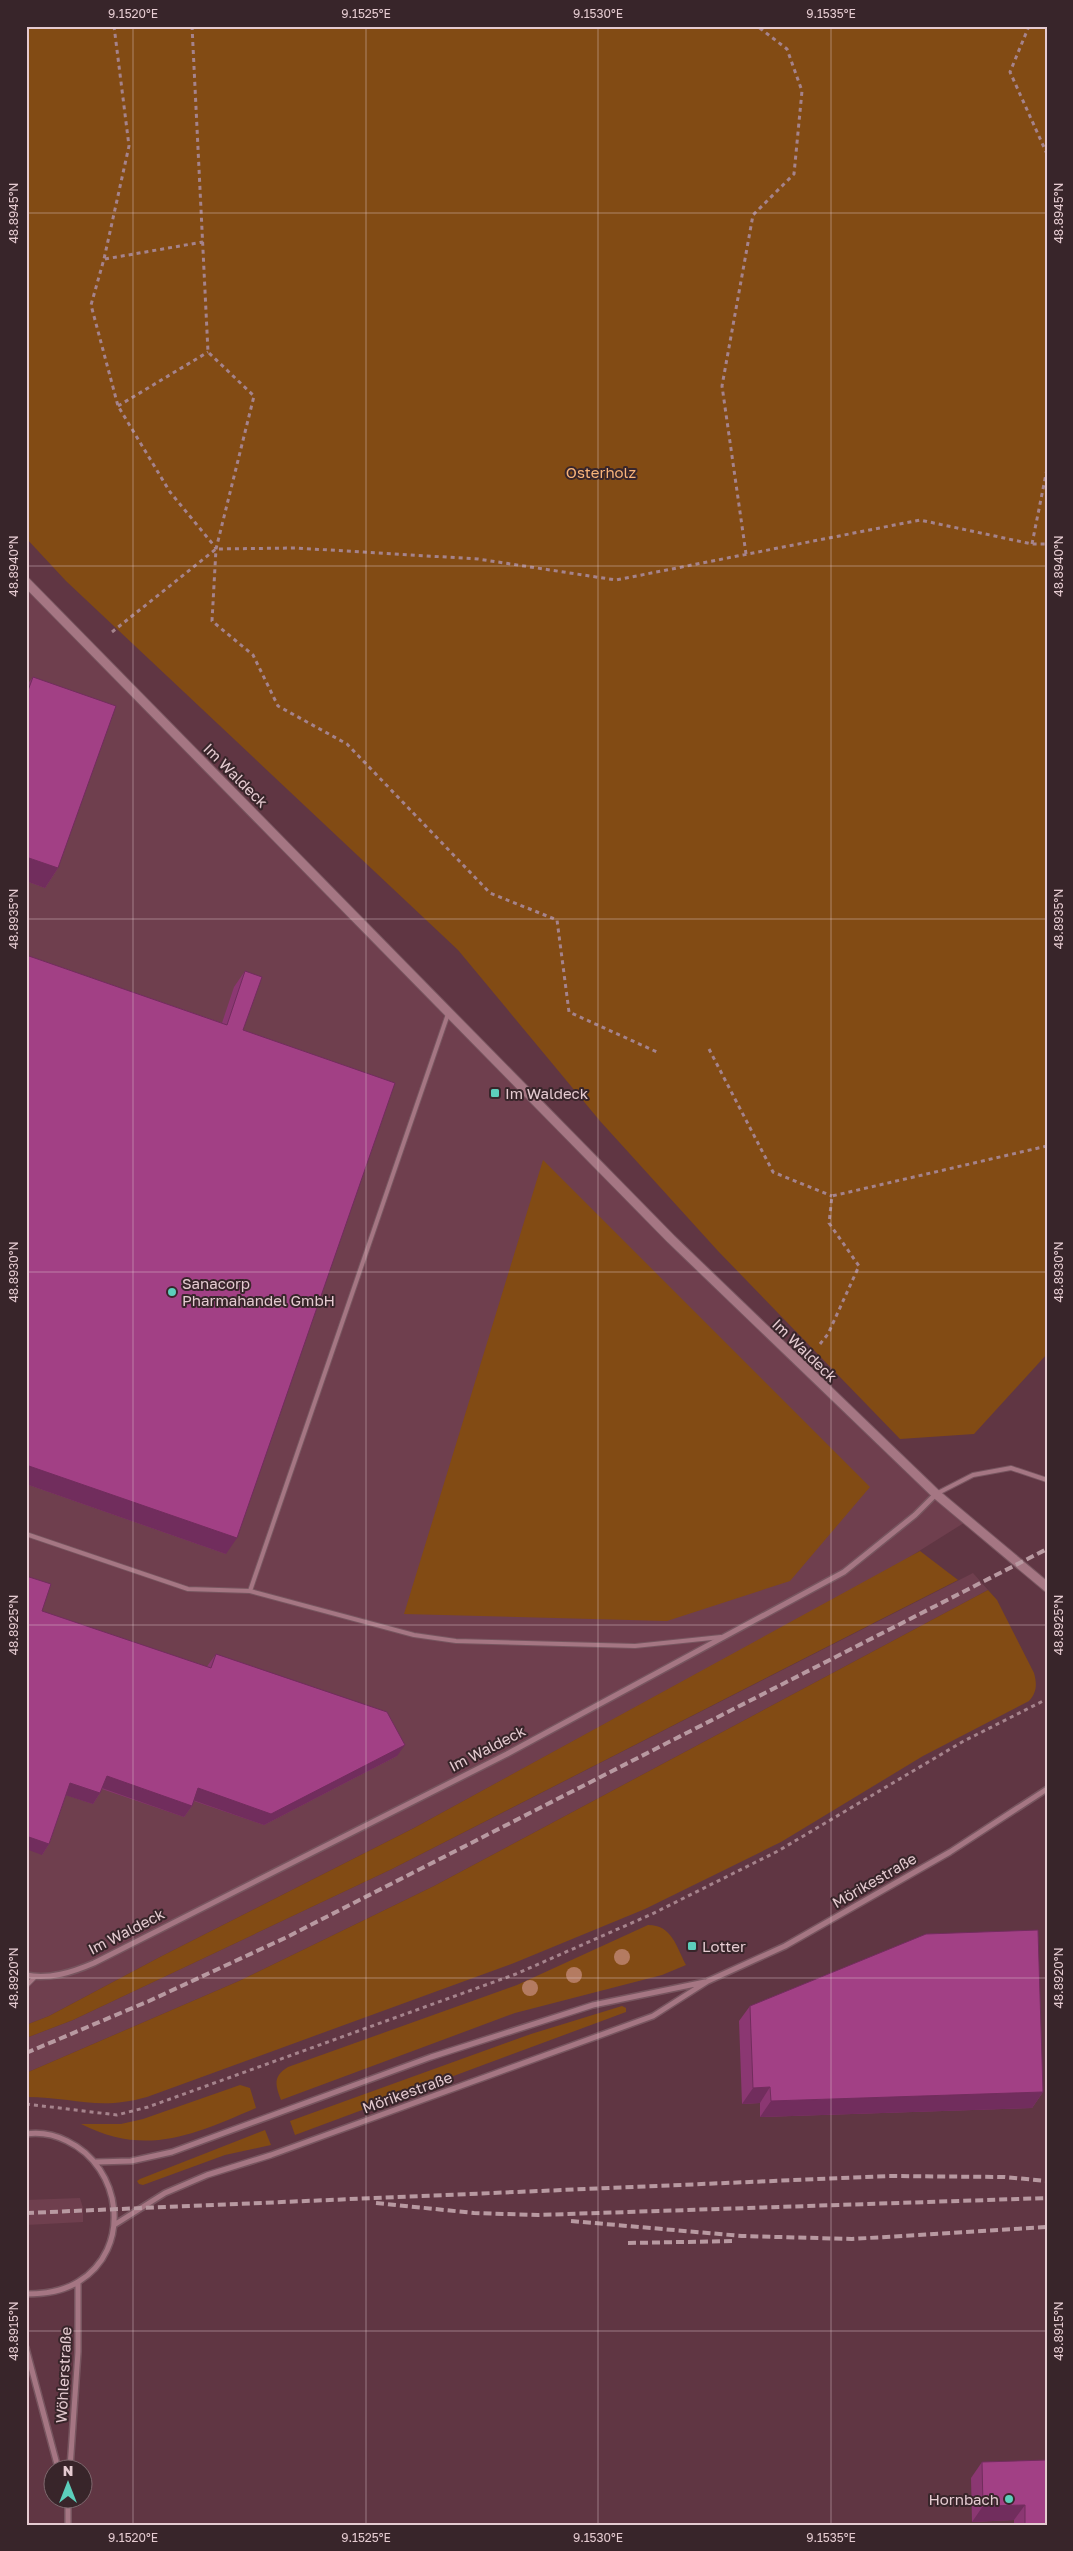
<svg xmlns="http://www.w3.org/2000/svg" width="1073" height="2551" font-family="'Golos Text',sans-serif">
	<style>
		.built { fill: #6f3f4e }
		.green { fill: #824b14 }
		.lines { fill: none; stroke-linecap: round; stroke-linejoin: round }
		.service-casing { stroke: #77555f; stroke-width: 6 }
		.minor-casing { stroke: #77555f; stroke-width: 8 }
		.tertiary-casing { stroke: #77555f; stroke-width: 11 }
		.path { stroke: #a5838c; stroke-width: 3; stroke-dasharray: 4 4; stroke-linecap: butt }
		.service { stroke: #a57683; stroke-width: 4 }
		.minor { stroke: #a57683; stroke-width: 5 }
		.tertiary { stroke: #a57683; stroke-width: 9 }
		.rail { stroke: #b899a1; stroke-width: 4; stroke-dasharray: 8 4; stroke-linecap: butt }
		.tree { fill: #b47b61 }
		.wall { fill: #8b3772 }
		.shaded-wall { fill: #712d5d }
		.building { fill: #a24085; stroke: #712d5d }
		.ticks { fill: none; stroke: #e5cbd1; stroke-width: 1; stroke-opacity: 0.45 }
		.poi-dot { fill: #5ccebb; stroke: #38252a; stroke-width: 2 }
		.labels { text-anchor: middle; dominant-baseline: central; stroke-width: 4; stroke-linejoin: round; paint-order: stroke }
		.park-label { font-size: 15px; fill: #f9b47a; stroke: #38252a }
		.street-label { font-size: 15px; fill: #e5cbd1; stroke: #38252a }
		.poi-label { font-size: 15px; fill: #e5cbd1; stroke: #38252a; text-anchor: start }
		.neatline { fill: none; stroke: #e5cbd1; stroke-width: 2 }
		.ticks-label { font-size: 12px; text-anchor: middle; fill: #e5cbd1 }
	</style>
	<rect width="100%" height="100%" fill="#603643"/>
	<path class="built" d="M26,582L671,1239L967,1521L900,1563L414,1828L160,1957L49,2016L26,2025Z
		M973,1573L988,1590L434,1886L239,1981L26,2073V2038L73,2020L392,1869Z
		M80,2198L83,2208V2222L26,2225V2200Z"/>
	<path class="green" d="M26,26H1047V1354L974,1434L900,1439L718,1251L600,1121L458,950L66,581L26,538Z
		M543,1160L870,1487L790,1581L667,1621L404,1614Z
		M920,1551L958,1580L392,1869L73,2020L26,2038V2025L49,2016L160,1957L414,1828Z
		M988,1590L997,1600L1034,1673C1037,1684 1037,1692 1029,1701L923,1756L781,1842L645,1909L514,1963L147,2097C98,2111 73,2097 26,2097V2073L239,1981L434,1886Z
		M1047,1874V2093H1045V1875Z
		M648,1925C672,1925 676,1946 686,1965L662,1975L515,2013L281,2100C275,2085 273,2076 288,2067L517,1985Z
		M622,2006L626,2008V2012L295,2135L290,2121L531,2034Z
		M240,2085L250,2088L256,2108C193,2135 146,2157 81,2124H121L143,2119Z
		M265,2130L271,2145L225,2155L143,2185L139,2184L137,2181L140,2179Z"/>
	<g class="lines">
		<g class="service-casing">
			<path id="service" d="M936,1494L973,1475L1011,1468L1047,1480
				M26,1534L188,1589L250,1591L414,1635L456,1641L635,1646L721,1637
				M250,1591L448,1014
				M26,1986L35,1977"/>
		</g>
		<g class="minor-casing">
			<path id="minor" d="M26,1975C49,1980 73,1972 94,1963L507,1754L844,1572L915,1515L936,1494
				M26,2134C40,2132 55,2135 67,2141C122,2167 133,2249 78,2282C62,2292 44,2294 26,2294
				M96,2162L131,2161L172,2152L431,2057L593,2005L705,1982
				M114,2225L165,2193L207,2175L271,2155L653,2016L708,1981L785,1946L950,1852L1047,1789
				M26,2348L58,2468
				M70,2468L78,2352V2282
				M68,2498V2525"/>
		</g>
		<g class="tertiary-casing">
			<path id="tertiary" d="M26,582L671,1239L936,1494L1047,1587"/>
		</g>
		<path class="path" d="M114,26L129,146L104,259L91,305L118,406L170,492L216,548
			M192,26L208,352L254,396L216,549L212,621L253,655L278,706L347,744L490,893L557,920L569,1012L657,1052
			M1029,26L1010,72L1047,154
			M105,259L203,242
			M118,406L208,352
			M1032,544L1047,469
			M746,554L722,386L753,215L794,174L802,91L787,49L757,26
			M112,632L216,549L296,548L478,559L616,580L920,520L1032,544H1047
			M709,1049L773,1172L832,1196
			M820,1344L828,1334L859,1266L829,1223L832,1196L1047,1146
			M26,2104L117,2115L148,2107L516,1974L652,1914L778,1851L962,1742L1047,1699"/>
		<use href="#service" class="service"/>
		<use href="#minor" class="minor"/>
		<use href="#tertiary" class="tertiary"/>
		<path class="rail" d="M26,2053L149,2001L287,1937L1047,1549
			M376,2203L474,2213L538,2215L1047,2198
			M26,2213L889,2176L1004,2177L1047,2181
			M571,2221L742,2236L852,2239L1047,2227
			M628,2243L735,2241"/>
	</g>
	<g class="tree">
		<circle cx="622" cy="1957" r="8"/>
		<circle cx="574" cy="1975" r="8"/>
		<circle cx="530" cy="1988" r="8"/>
	</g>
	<path class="wall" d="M33,677L58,868L45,888L26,881V686Z
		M26,955L222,1023L234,987L245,971L226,1554L26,1484Z
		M42,1611L207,1667L208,1665L216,1654L397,1756L264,1825L194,1801L192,1806L184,1817L102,1789L100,1793L93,1804L66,1795L49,1844L42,1855Z
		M750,2006L1043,2092L1032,2108L760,2117V2103L742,2104L739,2021Z
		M982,2462L1047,2525H1014V2520L972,2522L971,2478Z"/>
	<path class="shaded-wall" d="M26,857L58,868L45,888L26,881Z
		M26,1465L237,1538L226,1554L26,1484Z
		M405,1745L397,1756L264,1825L190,1799L198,1788Z
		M107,1776L192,1806L184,1817L99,1787Z
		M70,1783L100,1793L93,1804L62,1794Z
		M26,1836L49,1844L42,1855L26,1849Z
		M770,2087L760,2103L742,2104L753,2088Z
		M1043,2092L1032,2108L760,2117L771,2101Z
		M1025,2505L1014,2520L972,2522L983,2506Z"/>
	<path class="building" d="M33,677L116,706L58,868L26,857V696Z
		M26,955L227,1025L245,971L262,977L243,1030L395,1083L237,1538L26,1465Z
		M26,1576L51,1584L42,1611L211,1668L216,1654L387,1712L405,1745L271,1814L198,1788L192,1806L107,1776L100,1793L70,1783L49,1844L26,1836Z
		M1038,1930L1043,2092L771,2101L770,2087L753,2088L750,2006L926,1934Z
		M1047,2460V2525H1025V2505L983,2506L982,2462Z"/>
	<path class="ticks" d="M133,26V2525M366,26V2525M598,26V2525M831,26V2525M26,213H1047M26,566H1047M26,919H1047M26,1272H1047M26,1625H1047M26,1978H1047M26,2331H1047"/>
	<g class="poi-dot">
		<rect x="490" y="1088" width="10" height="10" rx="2.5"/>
		<circle cx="172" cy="1292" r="5"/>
		<rect x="687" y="1941" width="10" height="10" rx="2.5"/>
		<circle cx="1009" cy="2499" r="5"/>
	</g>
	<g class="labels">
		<g class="park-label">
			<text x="601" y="472">Osterholz</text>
		</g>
		<g class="street-label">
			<text transform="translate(236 775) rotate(45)">Im Waldeck</text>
			<text transform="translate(805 1350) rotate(44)">Im Waldeck</text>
			<text transform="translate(487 1748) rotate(-27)">Im Waldeck</text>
			<text transform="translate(874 1880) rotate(-30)">Mörikestraße</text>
			<text transform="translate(126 1931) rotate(-27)">Im Waldeck</text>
			<text transform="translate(407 2092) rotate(-20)">Mörikestraße</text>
			<text transform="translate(63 2375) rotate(-87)">Wöhlerstraße</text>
		</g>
		<g class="poi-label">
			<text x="505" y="1093">Im Waldeck</text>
			<text x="182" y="1283">Sanacorp<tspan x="182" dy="17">Pharmahandel GmbH</tspan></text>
			<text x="702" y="1946">Lotter</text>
			<text x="999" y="2499" text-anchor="end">Hornbach</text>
		</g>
	</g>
	<rect width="1073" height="2551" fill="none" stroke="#38252a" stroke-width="55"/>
	<g transform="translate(68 2484)"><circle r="24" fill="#38252a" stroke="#7d676d"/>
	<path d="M0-4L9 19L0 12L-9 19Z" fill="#5ccebb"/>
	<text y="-8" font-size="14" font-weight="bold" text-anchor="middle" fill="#e5cbd1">N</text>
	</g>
	<rect x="28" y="28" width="1018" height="2496" class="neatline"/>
	<g class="ticks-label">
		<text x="133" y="18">9.1520°E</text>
		<text x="366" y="18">9.1525°E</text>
		<text x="598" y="18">9.1530°E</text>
		<text x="831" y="18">9.1535°E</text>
		<text transform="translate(14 213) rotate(-90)" y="4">48.8945°N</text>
		<text transform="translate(1059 213) rotate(-90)" y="4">48.8945°N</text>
		<text transform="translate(14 566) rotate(-90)" y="4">48.8940°N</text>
		<text transform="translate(1059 566) rotate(-90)" y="4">48.8940°N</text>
		<text transform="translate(14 919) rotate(-90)" y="4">48.8935°N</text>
		<text transform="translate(1059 919) rotate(-90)" y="4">48.8935°N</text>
		<text transform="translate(14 1272) rotate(-90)" y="4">48.8930°N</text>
		<text transform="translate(1059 1272) rotate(-90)" y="4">48.8930°N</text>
		<text transform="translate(14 1625) rotate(-90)" y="4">48.8925°N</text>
		<text transform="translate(1059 1625) rotate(-90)" y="4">48.8925°N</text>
		<text transform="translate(14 1978) rotate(-90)" y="4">48.8920°N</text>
		<text transform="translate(1059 1978) rotate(-90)" y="4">48.8920°N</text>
		<text transform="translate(14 2331) rotate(-90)" y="4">48.8915°N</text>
		<text transform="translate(1059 2331) rotate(-90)" y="4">48.8915°N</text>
		<text x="133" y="2542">9.1520°E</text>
		<text x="366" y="2542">9.1525°E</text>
		<text x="598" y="2542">9.1530°E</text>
		<text x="831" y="2542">9.1535°E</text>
	</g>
</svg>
